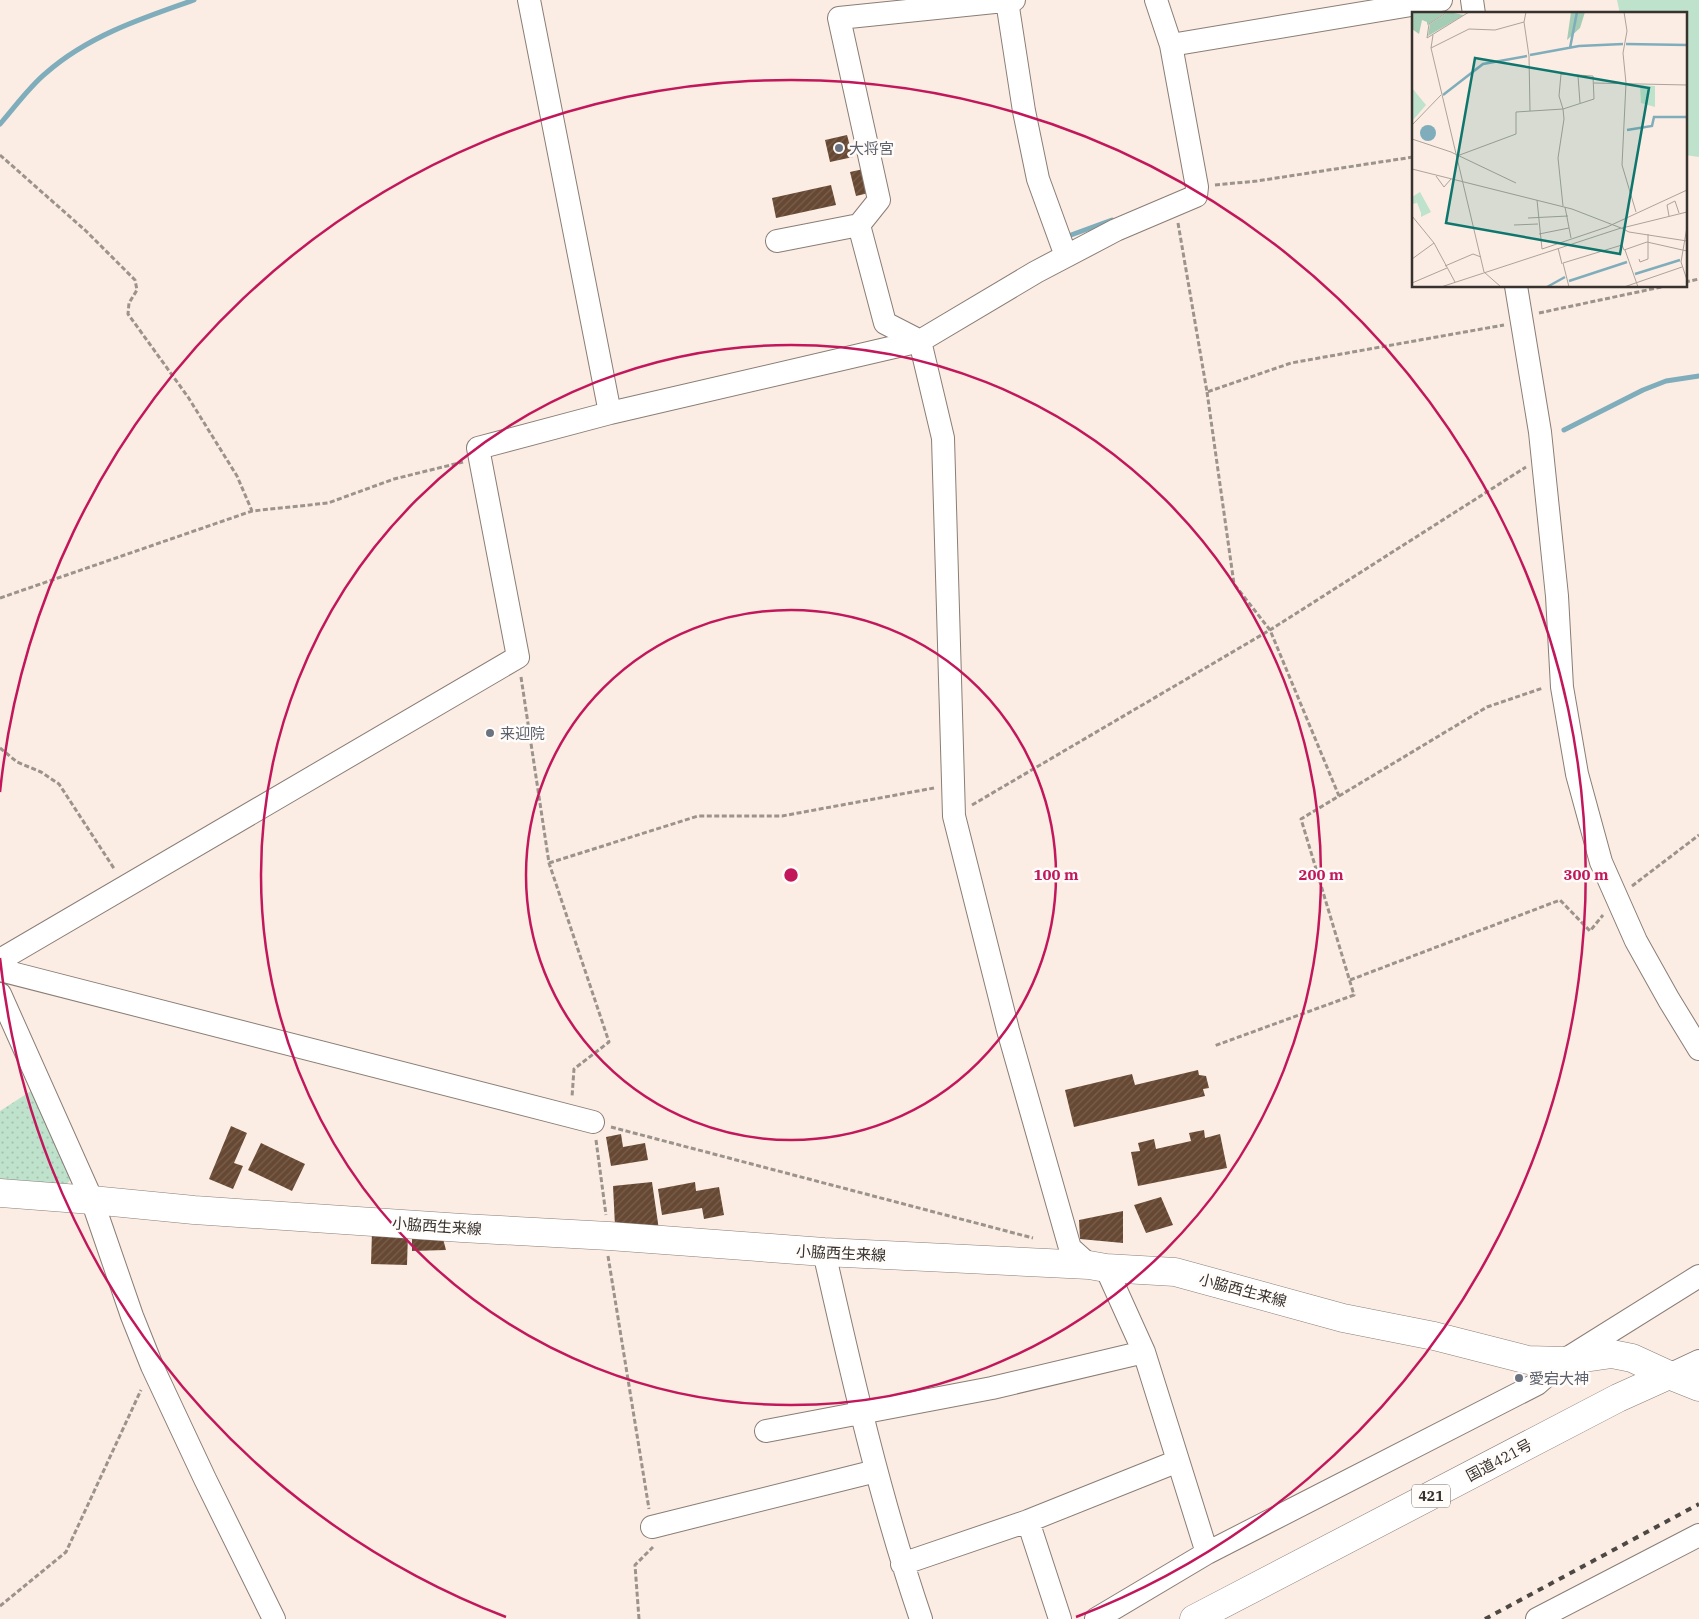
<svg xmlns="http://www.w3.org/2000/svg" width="1699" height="1619" font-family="'IBM Plex Serif','Noto Sans JP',serif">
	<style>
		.green { fill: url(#green-dots) }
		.pitch { fill: #bee2cc }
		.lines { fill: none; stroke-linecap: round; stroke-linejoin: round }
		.stream { stroke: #7fadbc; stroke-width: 5 }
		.building { fill: url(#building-hatch) }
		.minor-casing { stroke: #8a7d75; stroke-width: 24 }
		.major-casing { stroke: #8a7d75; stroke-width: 29 }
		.highway-casing { stroke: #8a7d75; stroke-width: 29 }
		.path { stroke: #9c938c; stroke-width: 3; stroke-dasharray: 5 2.5; stroke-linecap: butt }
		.minor { stroke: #fff; stroke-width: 22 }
		.major { stroke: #fff; stroke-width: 28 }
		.highway { stroke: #fff; stroke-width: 28 }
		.rail { stroke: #4e4844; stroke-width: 4; stroke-dasharray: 6 6; stroke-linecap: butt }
		.ring { fill: none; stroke: #c2185b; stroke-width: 2.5 }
		.worship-dot { fill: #6b7280; stroke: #fffcfa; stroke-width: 2 }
		.labels { text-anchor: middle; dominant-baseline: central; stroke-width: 5; stroke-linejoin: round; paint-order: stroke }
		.shield { fill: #fffcfa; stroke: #736f6b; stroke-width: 1 }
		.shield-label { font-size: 14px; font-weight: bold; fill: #37322e }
		.worship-label { font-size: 15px; fill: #5b616d; stroke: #fffcfa; text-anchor: start }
		.street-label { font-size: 15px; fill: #37322e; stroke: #fffcfa }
		.inset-river { fill: none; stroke: #7fadbc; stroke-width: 2.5 }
		.inset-road { fill: none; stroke: #ada29b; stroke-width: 1 }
		.view { fill: #0f766e; fill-opacity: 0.15; stroke: #0f766e; stroke-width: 2.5 }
		.inset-edge { fill: none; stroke: #37322e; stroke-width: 2.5 }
		.centre { fill: #c2185b; stroke: #fffcfa; stroke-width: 2.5 }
		.ring-label { font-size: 15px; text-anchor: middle; font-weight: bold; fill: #c2185b; stroke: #fffcfa; stroke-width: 5; stroke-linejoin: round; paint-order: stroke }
	</style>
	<defs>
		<pattern id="green-dots" width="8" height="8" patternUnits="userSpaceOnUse" patternTransform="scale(1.25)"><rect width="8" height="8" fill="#bee2cc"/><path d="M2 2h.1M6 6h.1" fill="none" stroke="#a4c2b0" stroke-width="1.8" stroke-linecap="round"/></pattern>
		<pattern id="building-hatch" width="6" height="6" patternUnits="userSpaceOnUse" patternTransform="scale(1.25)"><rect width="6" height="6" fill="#664833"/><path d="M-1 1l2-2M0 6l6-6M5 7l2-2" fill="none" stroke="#79604f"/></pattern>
	</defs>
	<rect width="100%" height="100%" fill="#fbede3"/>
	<path class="green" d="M34,1089L76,1174L61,1190L0,1186V1111Z"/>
	<path class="pitch" d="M1617,0H1699V157L1685,155V14H1620Z"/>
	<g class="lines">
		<path class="stream" d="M0,124C15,107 29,87 46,73C88,36 142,18 194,0
			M1071,235L1112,220
			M1564,430L1643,390L1666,381L1699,376"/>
	</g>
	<path class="building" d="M847,135L853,157L830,162L825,140Z
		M868,168L873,192L856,196L850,172Z
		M831,185L836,205L776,218L772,198Z
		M1198,1070L1199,1075L1206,1076L1209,1088L1203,1089L1205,1096L1074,1127L1065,1090L1132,1074L1135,1085Z
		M231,1126L247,1133L234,1163L243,1166L233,1189L209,1179Z
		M1204,1130L1205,1138L1220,1134L1227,1168L1138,1186L1131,1152L1140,1151L1138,1143L1154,1139L1156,1149L1191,1141L1189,1133Z
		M621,1134L623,1147L645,1143L648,1160L611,1166L606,1137Z
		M261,1143L305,1164L292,1191L248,1170Z
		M652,1182L659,1230L615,1226L613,1186Z
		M695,1182L696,1191L719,1187L724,1215L704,1219L702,1208L662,1215L658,1189Z
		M1161,1197L1173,1225L1146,1233L1134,1205Z
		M1123,1211V1243L1080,1239L1079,1220Z
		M372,1232L408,1233L407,1265L371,1264Z
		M412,1235H442L446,1250L412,1251Z"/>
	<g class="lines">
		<g class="minor-casing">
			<path id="minor" d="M529,0L610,413
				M1014,0L839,18L879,200L859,225L885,323L920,341L943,438L954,816L1008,1030L1070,1248L1089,1265
				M1472,0L1474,14
				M1007,1L1024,111L1038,179L1066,256
				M1171,45L1441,0
				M777,241L859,225
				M1516,286L1540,432L1557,596L1562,687L1577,774L1601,862L1636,941L1669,1000L1699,1049
				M0,960L518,657L478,448L610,413L920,341L1036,272L1116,230L1196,196L1197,187L1171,45L1156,0
				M0,970L593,1122
				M0,994L92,1200L132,1316L152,1366L205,1479L274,1619
				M824,1252C852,1376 880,1499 921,1619
				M1106,1268L1144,1352L1207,1553
				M1669,1375L1699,1361
				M766,1431L992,1388L1144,1352
				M1028,1521L1060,1619
				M652,1527L876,1471
				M902,1564L1028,1521L1178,1461
				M1096,1619L1207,1553L1537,1384L1563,1361L1699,1276
				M1537,1619L1699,1535"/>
		</g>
		<g class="major-casing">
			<path id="major" d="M0,1193L92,1200L194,1210L462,1228L609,1236L824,1252L1089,1265L1106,1268L1175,1272L1343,1318L1434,1336L1528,1360L1563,1361L1612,1354L1632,1358L1669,1375"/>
		</g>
		<g class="highway-casing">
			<path id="highway" d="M1194,1619L1618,1398L1669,1375L1699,1387"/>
		</g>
		<path class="path" d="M0,155L86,231L135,280L137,290L129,303L128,314L188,397L237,476L252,511
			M1215,185L1257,181L1413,157
			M1178,223L1207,392L1291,363L1504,325
			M1685,282L1699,279
			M1539,313L1666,286
			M1207,392L1234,584L1270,630L1339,796L1301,819L1354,995L1214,1046
			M0,598L252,511L328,503L394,479L463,462
			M521,677L549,863L609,1042L574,1069L572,1097
			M0,748L17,762L41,772L59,784L115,870
			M1339,796L1487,707L1543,688
			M972,805L1270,630L1526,467
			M549,863L698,816H782L934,788
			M1632,886L1699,835
			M1350,980L1560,900L1590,931L1603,915
			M611,1127L1033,1238
			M596,1140L606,1215
			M608,1256L649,1509
			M0,1606L66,1552L141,1390
			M639,1619L635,1565L653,1547"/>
		<use href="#minor" class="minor"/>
		<use href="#major" class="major"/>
		<use href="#highway" class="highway"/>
		<path class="rail" d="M1485,1619L1699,1504"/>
	</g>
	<g class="ring">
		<circle cx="791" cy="875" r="265"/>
		<circle cx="791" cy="875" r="530"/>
		<path d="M506 1617A795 795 0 0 1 0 958M0 792A795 795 0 1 1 1076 1617"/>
	</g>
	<g class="worship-dot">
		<circle cx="839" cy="148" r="5"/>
		<circle cx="490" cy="733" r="5"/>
		<circle cx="1519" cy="1378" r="5"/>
	</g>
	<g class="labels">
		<rect class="shield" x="1412" y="1484.5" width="38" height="23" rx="4"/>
		<g class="shield-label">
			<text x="1431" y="1496">421</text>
		</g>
		<g class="worship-label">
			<text x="849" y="148">大将宮</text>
			<text x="500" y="733">来迎院</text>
			<text x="1529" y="1378">愛宕大神</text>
		</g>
		<g class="street-label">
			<text transform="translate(437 1226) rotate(4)">小脇西生来線</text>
			<text transform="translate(841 1253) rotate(3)">小脇西生来線</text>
			<text transform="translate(1243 1290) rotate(15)">小脇西生来線</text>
			<text transform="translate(1499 1460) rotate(-28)">国道421号</text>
		</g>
	</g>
	<g transform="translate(1412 12)">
		<rect width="275" height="275" fill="#fbede3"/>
		<path d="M0,76L14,93L1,108L0,107ZM8,180L19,200L9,205V201L3,185L5,191L0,192V185Z" fill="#bee2cc"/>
		<path d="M0,0H34L15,13V10L10,8L7,22L0,17ZM36,0L52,3L16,24L18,12ZM159,0H173L168,16L155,28Z" fill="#a5ccb4"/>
		<path d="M228,73L243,74V95L229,91Z" fill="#bee2cc"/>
		<path d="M8 121a8 8 0 1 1 16 0a8 8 0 1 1-16 0Z" fill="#7fadbc"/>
		<path class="inset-river" d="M214,32L275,33M158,36L165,0M118,43L167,34L211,32M31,83L71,52L115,44M215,118L240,114L242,105H275M223,262L268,248M157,269L215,250M135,275L153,265"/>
		<path class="inset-road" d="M35,0L17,12L15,26L57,0M114,0L112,10L117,44L118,99M212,0L215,19L211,41L214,71L210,153L224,200M21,23L19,36L72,260L89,275M19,36L57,17L83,18L112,10M166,64L168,91M182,71L275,73M0,113L29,83M0,127L39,140L104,171M45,144L104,122V100L151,97L182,87L181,64L149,62L147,84L151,97L152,107L146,146L151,194M0,157L160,197L209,216M24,164L32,175L39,167M125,188L130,237M153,195L159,226M0,204L22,231L43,270M257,204L255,193L263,189L267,201M116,206L156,204M102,213L126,212M275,215L269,250L275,268M210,216L275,200M127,222L157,216M146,236L150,252M130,237L195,215L275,178M213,238L226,275M0,247L22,231M227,247L228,250L236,247V222M33,254L61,242L69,245M0,271L35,256M29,275L209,216L217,220L275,229M157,275L151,251L210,233L212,238L235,230L275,239M212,275L270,255"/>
		<path class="view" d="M63,46L237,76L208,242L34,211Z"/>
		<rect width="275" height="275" class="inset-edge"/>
	</g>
	<circle cx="791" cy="875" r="8" class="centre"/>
	<g class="ring-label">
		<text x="1056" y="880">100 m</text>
		<text x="1321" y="880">200 m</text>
		<text x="1586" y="880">300 m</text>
	</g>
</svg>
